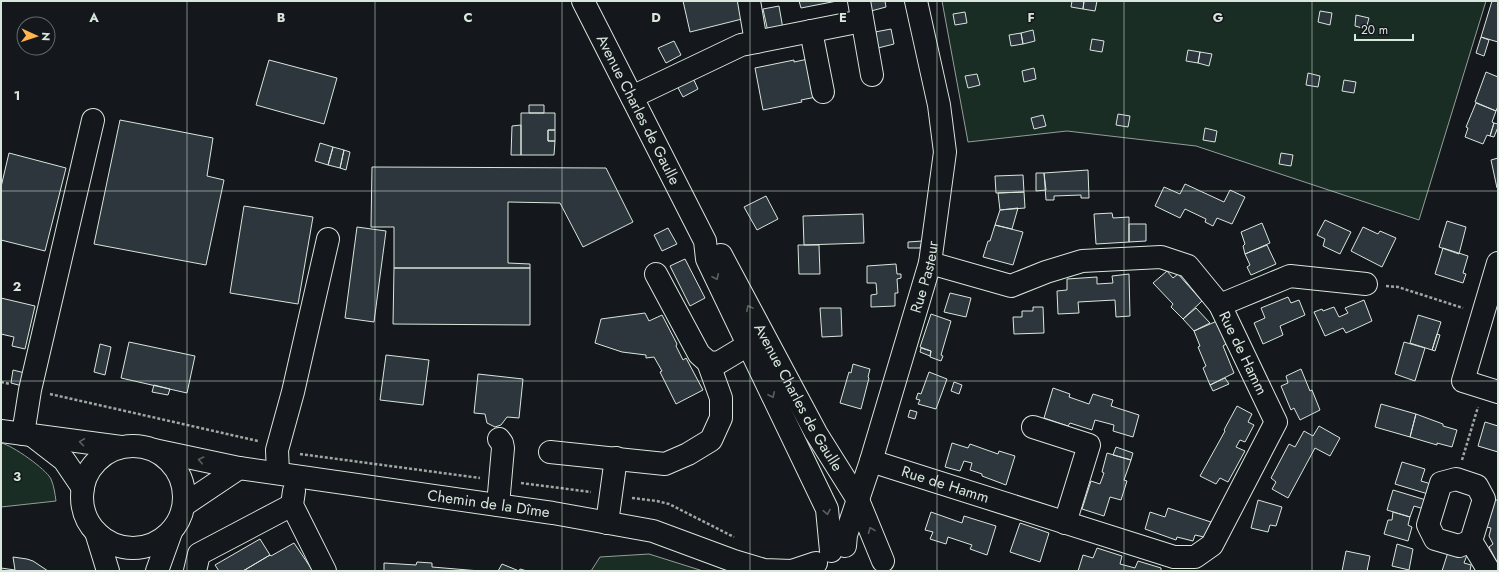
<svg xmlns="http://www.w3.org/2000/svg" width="1499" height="572" font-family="Jost,sans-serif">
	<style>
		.green { fill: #1a2d24; stroke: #939e99 }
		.building { fill: #2c363c; stroke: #d8e6dc }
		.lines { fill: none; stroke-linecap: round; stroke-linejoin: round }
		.minor-casing { stroke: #d8e6dc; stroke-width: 24 }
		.path { stroke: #9da8a2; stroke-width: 2.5; stroke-dasharray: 3 2; stroke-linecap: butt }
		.minor { stroke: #14181c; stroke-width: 22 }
		.oneway { stroke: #59605f }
		.grid { fill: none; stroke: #d8e6dc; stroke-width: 1; stroke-opacity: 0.55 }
		.labels { text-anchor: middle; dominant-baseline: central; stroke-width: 3; stroke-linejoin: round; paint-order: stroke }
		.street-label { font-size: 15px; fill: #d8e6dc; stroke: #14181c }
		.grid-label { font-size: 13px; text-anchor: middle; font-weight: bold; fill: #d8e6dc; stroke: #14181c; stroke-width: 3; stroke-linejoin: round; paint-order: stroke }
	</style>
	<rect width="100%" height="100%" fill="#14181c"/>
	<path class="green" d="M942,1H1486L1419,220L1196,146L1067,131L968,142Z
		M1,443C12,445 46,469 51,479C54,486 55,494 56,501L1,507Z
		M649,554L703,571H591L600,557Z"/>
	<path class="building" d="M683,1H739L742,19L690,32Z
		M799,1H837L801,8Z
		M869,1H885L886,7L871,11Z
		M1072,1H1084L1083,9L1071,7Z
		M1084,1H1097L1095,11L1083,9Z
		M1492,1H1498V42L1481,37Z
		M779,6L783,29L768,32L763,9Z
		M1320,11L1332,13L1330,25L1318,22Z
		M965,12L967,23L955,25L953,14Z
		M1356,15L1369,18L1366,29L1355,26Z
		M891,29L894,44L878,48L875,32Z
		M1033,30L1035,41L1023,44L1021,33Z
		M1021,33L1023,44L1011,46L1009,35Z
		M1481,37L1489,40L1484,56L1476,53Z
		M1092,39L1104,41L1102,52L1090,50Z
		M674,41L681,55L666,63L658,48Z
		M1188,50L1200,52L1198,63L1186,61Z
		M1200,52L1212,54L1209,66L1198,63Z
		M808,59L816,97L801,100L802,102L763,110L755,68L794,60V62Z
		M269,60L337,78L324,124L256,105Z
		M1034,68L1036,79L1024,82L1022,71Z
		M1486,72L1498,77V106L1496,111L1475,102Z
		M1308,73L1320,76L1318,87L1306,85Z
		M977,74L980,85L968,88L965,76Z
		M693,78L698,89L683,97L677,86Z
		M1344,80L1356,82L1354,93L1342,91Z
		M1476,103L1496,111L1492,122L1494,123L1490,136L1487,135L1483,144L1465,137L1468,128L1466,127Z
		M529,105H544V113H529Z
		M521,113H555V130H548V141H555L554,155H521Z
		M1118,114L1130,116L1128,127L1116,125Z
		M1043,115L1046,126L1034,129L1031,118Z
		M120,120L213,138L207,176L224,180L206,265L94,244Z
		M1494,123L1498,124V127L1494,137L1490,136Z
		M521,125V155H511L512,126Z
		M1205,128L1217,131L1215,142L1203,140Z
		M548,130H555V141H548Z
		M320,143L333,147L328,165L315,161Z
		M333,147L344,150L340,168L328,165Z
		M344,150L350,152L346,170L340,168Z
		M9,153L66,168L45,251L1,240V187Z
		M1281,153L1293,155L1291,166L1279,164Z
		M1498,158V188H1497L1491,160Z
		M372,167L606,168L633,222L583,247L560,203L508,202V263L530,264V268H394V227H371Z
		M1088,170L1089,198H1081V195L1054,196V200H1046L1044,173Z
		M1036,173H1044L1046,190L1036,191Z
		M1023,175L1024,192L996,193L995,176Z
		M1185,184L1224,202L1230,190L1245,197L1232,224L1217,218L1213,226L1205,222L1206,219L1185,209L1180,218L1155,206L1164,187L1180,194Z
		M1024,192L1025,208L1000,210L998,193Z
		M766,196L778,219L757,230L744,207Z
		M244,206L313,217L298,304L230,293Z
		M1018,208L1012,229L995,225L1000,210Z
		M1112,213L1113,218L1129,217V242L1096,244L1094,214Z
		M863,214L864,243L804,245L803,216Z
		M1325,220L1351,232L1340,254L1323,246L1325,239L1317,235Z
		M1447,221L1466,227L1459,254L1439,247Z
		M1262,223L1270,243L1245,254L1243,246L1245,244L1241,232Z
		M1129,224H1146V241L1129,242Z
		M995,225L1023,232L1013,265L983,257L988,241H990Z
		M357,227L386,231L374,322L345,318Z
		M1363,227L1378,234L1380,231L1396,238L1382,267L1351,251Z
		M668,228L677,244L662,251L654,235Z
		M922,241L920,248H908V242Z
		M798,245H819L820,274H799Z
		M1267,245L1276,264L1251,275L1247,267L1250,265L1245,254Z
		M1443,248L1468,256L1463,273L1466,274L1463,283L1435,274Z
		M685,259L705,298L690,306L670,266Z
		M896,264L897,274H901V278L897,279L898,293H895V306L871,307V295L877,294L876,283H867V266Z
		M394,268H530V325L393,324Z
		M1167,271L1173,278L1178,274L1202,301L1183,319L1171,307L1173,304L1153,283Z
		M1129,274L1130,316L1116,317L1115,300L1078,302L1079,313L1058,314L1057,291L1067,290V279L1097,277V284L1113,283L1112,276Z
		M950,293L971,298L966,317L944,312Z
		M1288,297L1291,303L1299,300L1305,315L1280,326L1283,335L1263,344L1254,323L1265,318L1261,308Z
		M1,298L35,306L25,349L12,346L14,337L1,334Z
		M1364,300L1372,321L1346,333L1343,328L1325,336L1314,312L1322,309L1323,311L1334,307L1339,317L1348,313L1345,308Z
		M1033,307H1043L1044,333L1014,334L1013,317H1022V311H1033Z
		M820,308H841L842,336L822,337Z
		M1196,308L1210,323L1194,331L1183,319Z
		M645,313L649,321L662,315L677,344L676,346L683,360L686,358L703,390L676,404L660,372L662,371L654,357L646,358V355L622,352L595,343L601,319Z
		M931,314L951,321L941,355L943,356L941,361L930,357L931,351L920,347Z
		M1418,315L1441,322L1432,350L1410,343Z
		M1217,321L1226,344L1223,346L1234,373L1210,385L1203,368L1206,366L1198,347L1200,346L1194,331Z
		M1437,334L1440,335L1435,351L1432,350Z
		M129,342L195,356L187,393L121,378Z
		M1404,342L1425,348L1415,381L1395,374Z
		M100,344L111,347L105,375L94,372Z
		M921,348L931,351L930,356L920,352Z
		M386,355L429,360L423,405L380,400Z
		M853,364L870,369L868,377L869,378L861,409L840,403L849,372L851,373Z
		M1301,369L1310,391L1312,390L1320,410L1300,420L1294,408L1291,410L1281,386L1288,383L1286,376Z
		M13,370L25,373L22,386L11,383Z
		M929,372L947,379L936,409L918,404L920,400L916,399L918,393L921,394Z
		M478,374L523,379L519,418L507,417L501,425L495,427L487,423L485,414L474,413Z
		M1225,378L1229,384L1213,391L1210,385Z
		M954,382L962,385L959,394L951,391Z
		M154,385L170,389L168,395L152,392Z
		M1053,388L1070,394L1069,397L1089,404L1093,394L1113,400L1111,406L1139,415L1133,437L1113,431L1114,425L1095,420L1092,430L1070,423L1068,426L1044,418Z
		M1381,404L1416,414L1410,437L1375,427Z
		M1237,406L1252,414L1248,422L1254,425L1245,442L1240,440L1236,447L1245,451L1228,482L1220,478L1216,484L1200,476L1225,431L1224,430Z
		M910,410L917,412L915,419L908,417Z
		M1416,414L1443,424V426L1457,430L1452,447L1437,443V445L1410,437Z
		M1485,422L1498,426V452L1478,446Z
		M1319,426L1340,438L1330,456L1315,448L1288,498L1272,489L1276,482L1271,478L1289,444L1295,447L1304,431L1313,436Z
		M952,443L968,448L970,444L998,454L999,451L1015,456L1006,485L982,476V474L970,470L972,463L964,461L960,471L945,467Z
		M1116,447L1133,453L1131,460L1113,455Z
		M1107,453L1131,460L1124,480L1127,481L1121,500L1110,497L1104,516L1082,509L1091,481L1100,484L1104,473L1102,472Z
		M1402,462L1425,469L1421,481L1431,484L1428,494L1395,484Z
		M1393,490L1426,500L1424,509L1414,506L1410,517L1387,510Z
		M1258,500L1282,507L1276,526L1270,525L1268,532L1251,528Z
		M1495,500H1498V564L1489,547L1493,544L1489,536L1491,528L1487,527Z
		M1168,508L1211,522L1204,537L1195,535L1193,541L1177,537L1176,540L1145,529L1150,512L1165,517Z
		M931,512L962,523L964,516L996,526L987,555L970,549L972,545L948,537L946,544L930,539L933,532L925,530Z
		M1393,512L1410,517L1408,525L1412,527L1408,541L1384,534L1388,520H1392Z
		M1020,523L1049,533L1040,562L1010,552Z
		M260,539L270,555L243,571H219L215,565Z
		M294,543L313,571H243L270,555L271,556Z
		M1397,544L1413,549L1409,570L1392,566Z
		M1097,548L1122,556L1120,564L1135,568L1138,561L1161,568V571H1078L1083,555L1093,558Z
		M1449,549L1467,555L1464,563L1471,565L1470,571H1442Z
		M1346,551L1370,556L1367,571H1342Z
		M13,557L27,559L33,561L48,571H1V568L15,570Z
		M417,562L432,563V567L480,571H384V563L416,565Z
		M502,564L519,571L520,569L527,571H498Z"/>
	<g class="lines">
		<g class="minor-casing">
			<g id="minor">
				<path id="s1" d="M583,1L705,241L707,259L827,509L831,551"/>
				<path d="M749,1L756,42"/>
				<path d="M859,1L872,75"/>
				<path d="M811,31L823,92"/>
				<path d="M632,97L741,45L862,21"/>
				<path id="s2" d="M721,255L816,433L858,500L883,561"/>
				<path d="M1498,263L1463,381L1498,392"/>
				<path d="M656,274L699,354L708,362L718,363L748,345L758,334"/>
				<path d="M1220,305L1290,276L1366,284"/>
				<path d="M1033,427L1089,445L1065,523"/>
				<path d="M1,431L121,447"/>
				<path d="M23,434L30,390L93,120"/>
				<path d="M33,436L64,460L83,488"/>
				<circle cx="133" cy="497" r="51"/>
				<path id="s3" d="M154,450L239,468L553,513L653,531L734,561L764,570L792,571L816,563"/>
				<path d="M550,452L665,464L688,454L711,440L721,418V398L708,362"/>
				<path id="s4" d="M871,461L1174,557H1195L1212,545L1276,422L1220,305L1188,266L1161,257L1082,261L1046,272L1011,286L930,263"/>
				<path d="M278,473L277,450L293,392L328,239"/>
				<path d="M1456,479L1477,486L1484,499L1471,541L1459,546L1435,539L1428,525L1441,483Z"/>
				<path d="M294,491L292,505L325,571"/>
				<path d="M184,505L239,468"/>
				<path d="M498,505L503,448L502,443L499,439"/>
				<path d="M607,523L616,458"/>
				<path d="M96,532L108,571"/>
				<path d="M1471,541L1489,571"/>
				<path id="s5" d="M845,546L846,535L871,461L930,263L945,152L939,105L916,1"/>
				<path d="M157,571L171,532"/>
				<path d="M195,571L199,554L292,505"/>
			</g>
		</g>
		<path class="path" d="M1386,286L1398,287L1463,308
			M1,382L10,384
			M50,394L258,441
			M300,454L480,478
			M1462,460L1478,407
			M521,483L591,492
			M632,498L657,501L669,504L734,537"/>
		<use href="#minor" class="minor"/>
	</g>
	<defs><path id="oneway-chevron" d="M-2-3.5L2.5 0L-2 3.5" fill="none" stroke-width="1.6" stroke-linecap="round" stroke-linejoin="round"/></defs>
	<g class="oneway">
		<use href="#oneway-chevron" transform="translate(716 277) rotate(65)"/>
		<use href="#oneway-chevron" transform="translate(749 308) rotate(-118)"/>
		<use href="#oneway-chevron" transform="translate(772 395) rotate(65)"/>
		<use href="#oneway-chevron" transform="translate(82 442) rotate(-172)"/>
		<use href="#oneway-chevron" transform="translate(201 460) rotate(-168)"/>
		<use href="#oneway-chevron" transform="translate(827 512) rotate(79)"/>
		<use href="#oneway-chevron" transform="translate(871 530) rotate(-112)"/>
	</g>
	<path class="grid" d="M187,1V571M375,1V571M562,1V571M750,1V571M937,1V571M1124,1V571M1312,1V571M1,191H1498M1,381H1498"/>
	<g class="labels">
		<g class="street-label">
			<text stroke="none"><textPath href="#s1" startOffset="122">Avenue Charles de Gaulle</textPath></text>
			<text stroke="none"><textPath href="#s5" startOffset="281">Rue Pasteur</textPath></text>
			<text transform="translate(1243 353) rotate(64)">Rue de Hamm</text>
			<text stroke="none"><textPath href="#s2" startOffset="162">Avenue Charles de Gaulle</textPath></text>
			<text stroke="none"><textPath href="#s4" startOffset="78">Rue de Hamm</textPath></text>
			<text stroke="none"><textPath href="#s3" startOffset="339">Chemin de la Dîme</textPath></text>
		</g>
	</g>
	<g class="grid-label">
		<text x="94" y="22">A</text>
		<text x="281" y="22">B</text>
		<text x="468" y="22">C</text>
		<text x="656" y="22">D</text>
		<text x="843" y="22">E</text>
		<text x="1031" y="22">F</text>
		<text x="1218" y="22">G</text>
		<text x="17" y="100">1</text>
		<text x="17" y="291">2</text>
		<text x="17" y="481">3</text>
	</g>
	<rect width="1499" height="572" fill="none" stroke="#d8e6dc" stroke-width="4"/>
	<g transform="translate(36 36) rotate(93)"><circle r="19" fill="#14181c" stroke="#626a69"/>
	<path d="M0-3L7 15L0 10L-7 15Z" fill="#ffb74d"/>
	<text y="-6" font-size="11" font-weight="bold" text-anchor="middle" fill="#d8e6dc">N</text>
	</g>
	<path d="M1355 34v6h58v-6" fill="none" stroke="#d8e6dc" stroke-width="2"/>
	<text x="1361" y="34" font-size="12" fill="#d8e6dc" stroke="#14181c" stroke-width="3" paint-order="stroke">20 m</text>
</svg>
